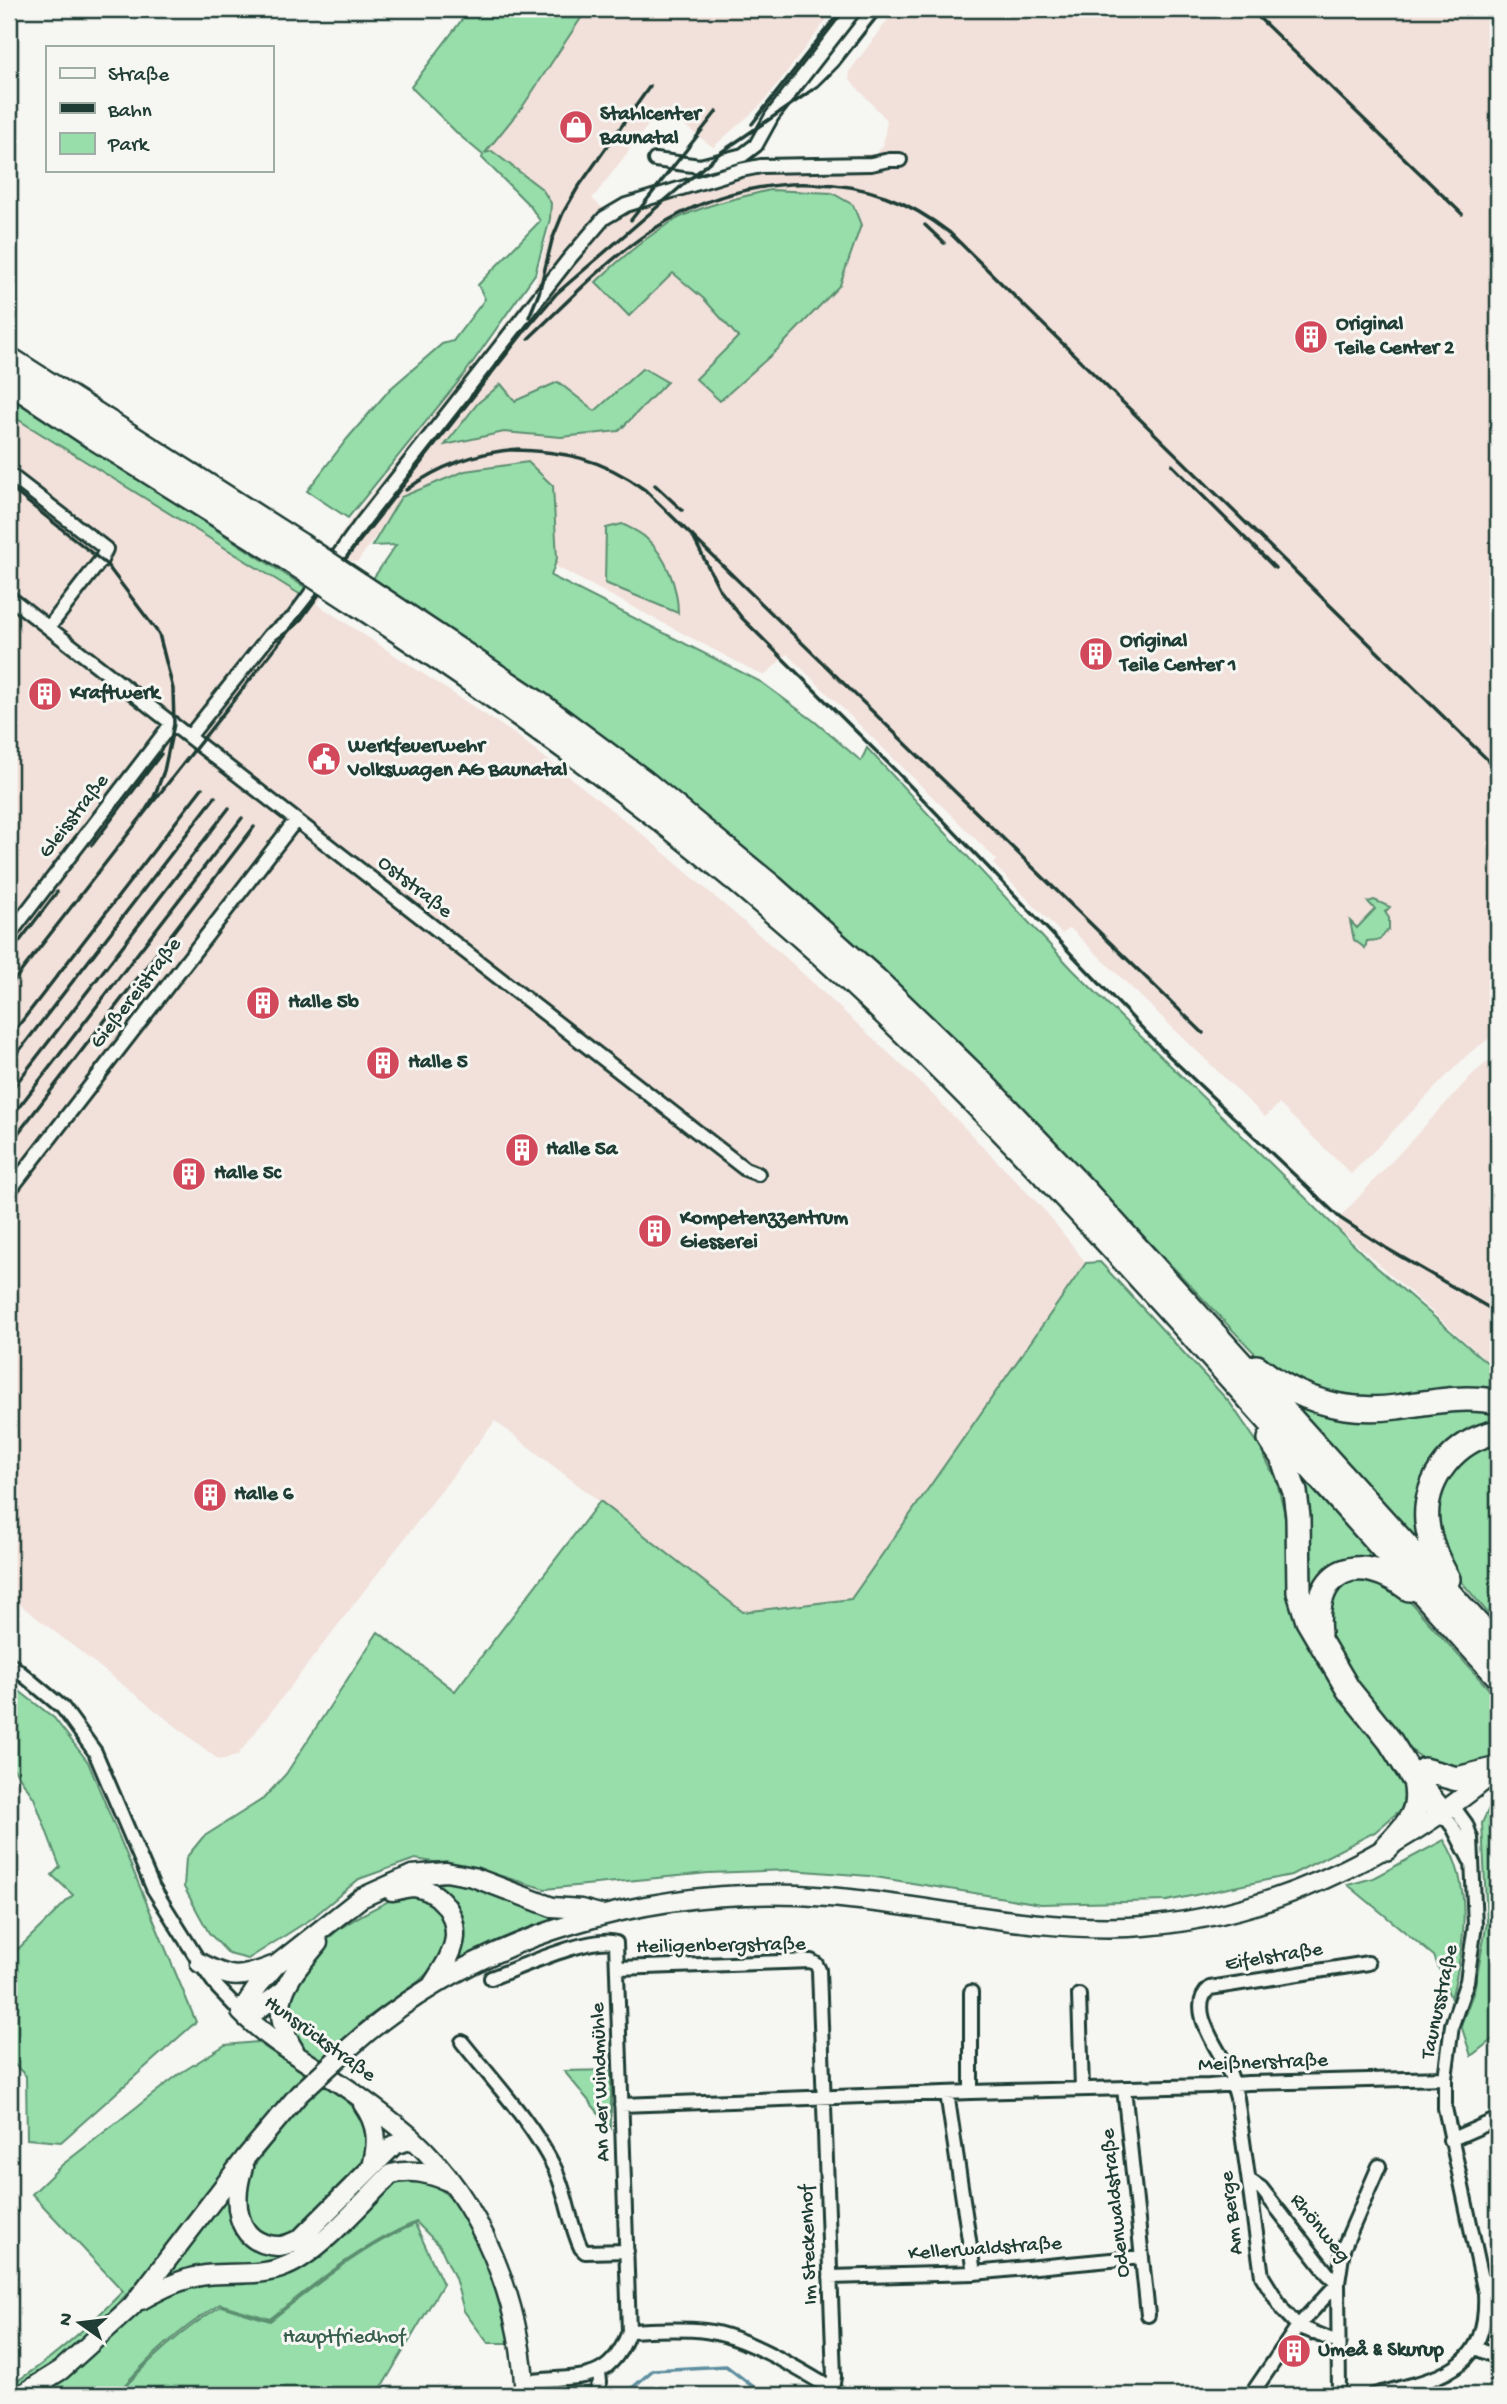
<svg xmlns="http://www.w3.org/2000/svg" width="1507" height="2404" font-family="'Gochi Hand',sans-serif">
	<style>
		.built { fill: #f2e0da }
		.green { fill: #97deab; stroke: #5b8e70; stroke-width: 2 }
		.lines { fill: none; stroke-linecap: round; stroke-linejoin: round }
		.stream { stroke: #5d8e9f; stroke-width: 3.5 }
		.street-casing { stroke: #1f3d34; stroke-width: 18 }
		.secondary-casing { stroke: #1f3d34; stroke-width: 23 }
		.highway-casing { stroke: #1f3d34; stroke-width: 28 }
		.street { stroke: #f6f6f2; stroke-width: 12 }
		.secondary { stroke: #f6f6f2; stroke-width: 18 }
		.highway { stroke: #f6f6f2; stroke-width: 23 }
		.rail { stroke: #1f3d34; stroke-width: 3.5 }
		.secondary-bridge-casing { stroke: #1f3d34; stroke-width: 23; stroke-linecap: butt }
		.highway-bridge-casing { stroke: #1f3d34; stroke-width: 28; stroke-linecap: butt }
		.secondary-bridge { stroke: #f6f6f2; stroke-width: 18 }
		.highway-bridge { stroke: #f6f6f2; stroke-width: 23 }
		.labels { text-anchor: middle; dominant-baseline: central; stroke-width: 6; stroke-linejoin: round; paint-order: stroke }
		.poi-label { font-size: 21px; font-weight: bold; fill: #1f3d34; stroke: #f6f6f2; text-anchor: start }
		.street-label { font-size: 21px; fill: #1f3d34; stroke: #f6f6f2 }
		.park-label { font-size: 21px; fill: #375d4c; stroke: #f6f6f2 }
	</style>
	<rect width="100%" height="100%" fill="#f6f6f2"/>
	<filter id="ink" filterUnits="userSpaceOnUse"><feTurbulence type="fractalNoise" baseFrequency=".0143" numOctaves="2"/><feDisplacementMap in="SourceGraphic" scale="14" xChannelSelector="R" yChannelSelector="G"/><feConvolveMatrix kernelMatrix="1 2 1 2 8 2 1 2 1" color-interpolation-filters="sRGB"/></filter>
	<g filter="url(#ink)">
		<path class="built" d="M587,9H835L762,104L713,147L661,108L592,199L605,210L625,200L725,168L796,157L876,154L883,146L887,120L850,80L849,72L896,9H1498V1032L1468,1054L1351,1174L1279,1104L1265,1117L1070,928L1062,934L993,864L997,860L787,654L764,676L426,498L407,501L387,521L357,562L349,560L317,604L516,735L642,834L786,958L922,1084L1047,1213L1086,1263L851,1599L743,1612L495,1421L237,1756L219,1760L9,1596V414L301,594L352,518L535,286L552,219H550L551,203L542,189L492,151L484,155L523,106Z
			M1498,1053V1366L1486,1360L1336,1226L1343,1214L1473,1074Z"/>
		<path class="green" d="M470,9H587L523,106L485,153L492,151L542,189L551,203L550,219L535,274L463,376L348,518L307,491L347,439L390,389L442,344L453,341L485,299L478,285L540,221L530,206L482,158L483,155L459,135L411,87Z
			M770,190L832,193L853,205L861,225L840,285L778,349L720,401L696,379L738,337L704,299L673,273L629,316L596,282C620,259 644,238 673,221C702,205 738,198 770,190Z
			M643,368L667,382L619,431L561,437L504,432L445,445L478,403L501,384L515,401L558,382L595,411Z
			M9,395L306,588L301,595L9,414Z
			M528,462L553,486L557,558L551,576L761,682L814,721L861,761L867,748L1073,970L1373,1264L1485,1361L1498,1368V1396L1323,1397L1262,1361L961,1044L801,895L559,703L461,643L370,583L396,545L372,546L401,497L465,471Z
			M622,524C630,528 640,532 646,538C666,556 678,587 678,613L605,583L606,528Z
			M1374,900L1390,907L1385,912L1389,918V929L1379,940L1367,941L1365,948L1354,940L1350,921L1357,928L1375,909L1368,902Z
			M1100,1262L1230,1403L1259,1445L1277,1482L1289,1531L1297,1617L1314,1655L1326,1674L1405,1777V1806L1375,1832L1291,1875L1167,1901L1041,1904L869,1876L791,1870L708,1873L545,1889L477,1869L415,1859L359,1879L311,1919L248,1959L229,1954L209,1933L184,1887L186,1858L203,1837L263,1799L286,1774L378,1632L455,1691L600,1501L743,1612L851,1599L1086,1263Z
			M1289,1397L1498,1407V1426L1438,1465L1428,1553Z
			M1498,1440V1625L1443,1560L1436,1500L1457,1461Z
			M1295,1471L1383,1565L1353,1563L1315,1626Z
			M1357,1574L1391,1584L1413,1605L1498,1699V1756C1481,1776 1451,1772 1429,1762C1397,1747 1334,1660 1326,1626C1324,1616 1327,1603 1328,1594Z
			M9,1683L54,1718L88,1762L196,2022L61,2142L27,2139L26,2076L9,2059V1958L73,1895L52,1875L60,1867L34,1798L9,1762Z
			M1498,1798V2035L1471,2056L1461,2025L1474,1991L1487,1923L1482,1823L1490,1806Z
			M1444,1840C1474,1886 1464,1949 1451,1999L1434,1956L1348,1885L1373,1878Z
			M446,1876L575,1915L530,1928L451,1968L463,1947L464,1928L454,1903L435,1886L411,1882Z
			M403,1894L425,1895L443,1909L449,1939L439,1962L419,1981L368,2017L317,2062C312,2058 303,2055 299,2050C268,2013 307,1955 337,1931C356,1916 381,1905 403,1894Z
			M257,2042L305,2074L194,2217L103,2321L159,2286L232,2187L231,2215L288,2249L393,2182L423,2177C432,2183 442,2189 449,2197C486,2239 500,2290 509,2343H488L464,2311L455,2278L440,2246L416,2222C360,2246 318,2281 270,2319L220,2304C180,2329 146,2359 116,2395H9V2386C51,2361 89,2326 123,2291L32,2194L62,2165L179,2074L225,2045Z
			M611,2070V2128L564,2071Z
			M325,2084C338,2090 340,2095 350,2104C405,2155 321,2210 285,2240L250,2227L241,2183L305,2099Z
			M415,2224L443,2284L377,2395H118C148,2360 181,2331 221,2306L270,2321C317,2284 360,2248 415,2224Z"/>
		<g class="lines">
			<path class="stream" d="M624,2395L653,2370L726,2366L764,2395"/>
			<g class="street-casing">
				<path id="street" d="M655,160L700,166L743,155L756,145L772,116L855,9
					M9,474L106,549L101,560L49,627
					M9,597L745,1169L758,1174
					M189,737L270,635L293,618L361,524L568,260L604,218L626,205L741,170L761,166L871,164L889,160H900
					M9,935L172,723
					M9,1191L296,820
					M9,1663L63,1708L95,1752L153,1888L200,1963L218,1988L241,2012
					M1442,1813L1453,1827L1470,1860
					M618,1968L811,1961L816,1964L819,1970L834,2377L832,2389
					M491,1978C516,1969 593,1934 616,1943L629,2331C609,2389 573,2374 524,2382
					M971,1992V2092
					M1079,1995L1082,2089
					M462,2042C494,2082 531,2121 554,2167C567,2193 569,2223 581,2248L585,2252L627,2251
					M1124,2088L1148,2315
					M947,2093L974,2273
					M621,2105L971,2092L1209,2086L1248,2083L1445,2078
					M1450,2140L1498,2119
					M1249,2180L1261,2188L1328,2274L1338,2283L1339,2395
					M830,2277L974,2273L1142,2257
					M629,2331C653,2330 680,2328 705,2331C747,2336 805,2373 842,2395
					M1337,2342L1298,2326L1283,2310L1262,2276L1237,2098C1234,2088 1232,2077 1227,2067C1217,2047 1186,2007 1210,1988L1368,1963
					M1476,2348L1498,2358
					M595,2395L600,2382L599,2372
					M1251,2395L1298,2326L1338,2283L1343,2249L1379,2166
					M1374,2395C1437,2378 1489,2373 1485,2293L1445,2108V2078L1452,2025L1467,1981L1475,1925L1471,1838L1466,1824L1453,1806"/>
			</g>
			<g class="secondary-casing">
				<path id="secondary" d="M392,1891C399,1890 407,1887 414,1887C439,1890 456,1912 455,1937C453,1956 440,1972 431,1987
					M200,1963C233,1980 239,1979 273,1966
					M247,2018L283,1991
					M349,2048C478,1932 658,1883 829,1897C929,1905 1027,1931 1128,1927C1264,1921 1393,1857 1496,1771
					M294,2050C265,2004 288,1979 318,1943
					M363,2104C378,2125 378,2142 372,2167
					M243,2167C233,2198 233,2244 277,2246C284,2247 292,2242 299,2240L394,2145L413,2139
					M141,2300C161,2289 182,2278 206,2275C232,2272 261,2277 286,2266C319,2253 364,2200 391,2174C413,2169 429,2173 450,2182
					M21,2395L61,2370L132,2306L246,2157L299,2094
					M525,2395C520,2301 483,2203 412,2138C395,2123 376,2109 358,2096C321,2069 272,2044 241,2012L258,1986L276,1965L361,1898L412,1875L446,1872L473,1877L552,1907L581,1909L600,1914"/>
			</g>
			<g class="highway-casing">
				<path id="highway" d="M9,359L300,545
					M9,381L92,436L290,560
					M360,585L539,704L644,782L772,887L875,979L979,1080L1085,1191L1498,1647
					M350,599C534,720 713,849 872,1001C1094,1213 1291,1450 1498,1676
					M1257,1367C1298,1400 1345,1414 1397,1407C1431,1402 1464,1395 1498,1402
					M1270,1439L1282,1457L1295,1492L1298,1517L1299,1592L1308,1621L1348,1689L1390,1741L1415,1781L1442,1813
					M1448,1579C1438,1561 1429,1543 1427,1522C1423,1479 1456,1439 1498,1432
					M1319,1634C1312,1567 1359,1551 1409,1589
					M1424,1770L1457,1779L1498,1769
					M1386,1848C1407,1825 1422,1814 1415,1781"/>
			</g>
			<use href="#street" class="street"/>
			<use href="#secondary" class="secondary"/>
			<use href="#highway" class="highway"/>
			<path class="rail" d="M1250,9L1462,214
				M752,124L842,9
				M813,184C866,184 909,201 950,233L1498,770
				M631,220L717,111
				M925,225L944,243
				M529,317L539,293L552,240L563,213L577,189L650,86
				M529,338C597,274 652,210 747,190C771,185 797,182 822,185
				M511,450C563,451 602,458 645,490L1203,1033
				M1172,465L1275,568
				M655,485L682,510
				M9,487L107,565L159,634L173,689L174,724L164,771L154,797L142,816L9,987
				M406,490C440,465 477,452 519,449
				M375,521L527,328L556,294L720,153L818,86L838,66L883,9
				M692,535L720,590L742,618L896,771L1169,1056L1340,1218L1386,1248L1498,1313
				M142,816L381,514
				M92,845L161,754
				M9,955L57,892
				M9,1038L202,788
				M9,1064L215,797
				M9,1093L229,808
				M9,1120L242,818
				M9,1145L254,827"/>
			<g class="secondary-bridge-casing">
				<path id="secondary-bridge" d="M299,2094L349,2048"/>
			</g>
			<g class="highway-bridge-casing">
				<path id="highway-bridge" d="M300,545L360,585
					M290,560L350,599"/>
			</g>
			<use href="#secondary-bridge" class="secondary-bridge"/>
			<use href="#highway-bridge" class="highway-bridge"/>
		</g>
	</g>
	<defs>
		<g id="shop-disc" transform="scale(1.75)"><circle r="9.5" fill="#d1495b" stroke="#f6f6f2"/><path d="M-5-2.5h2.3a2.7 3.5 0 0 1 5.4 0H5L5.5 6h-11ZM-1.5-2.5h3a1.5 2.3 0 0 0-3 0Z" fill="#fff"/></g>
		<g id="building-disc" transform="scale(1.75)"><circle r="9.5" fill="#d1495b" stroke="#f6f6f2"/><path d="M-4-6H4V6H1V3H-1V6H-4ZM-2.5-4.3h1.7v1.8h-1.7ZM.8-4.3h1.7v1.8H.8ZM-2.5-1h1.7V.8h-1.7ZM.8-1h1.7V.8H.8Z" fill="#fff"/></g>
		<g id="civic-disc" transform="scale(1.75)"><circle r="9.5" fill="#d1495b" stroke="#f6f6f2"/><path d="M-.6-6.5H3V-4.5H.6V-3L4-1V1h2V6H-6V1h2V-1L-.6-3ZM-1.2 2.5V6h2.4V2.5Z" fill="#fff"/></g>
	</defs>
	<g fill-rule="evenodd">
		<use href="#shop-disc" x="576" y="127"/>
		<use href="#building-disc" x="1311" y="337"/>
		<use href="#building-disc" x="1096" y="654"/>
		<use href="#building-disc" x="45" y="694"/>
		<use href="#civic-disc" x="324" y="759"/>
		<use href="#building-disc" x="263" y="1003"/>
		<use href="#building-disc" x="383" y="1063"/>
		<use href="#building-disc" x="522" y="1150"/>
		<use href="#building-disc" x="189" y="1174"/>
		<use href="#building-disc" x="655" y="1231"/>
		<use href="#building-disc" x="210" y="1495"/>
		<use href="#building-disc" x="1294" y="2351"/>
	</g>
	<g class="labels">
		<g class="poi-label">
			<text x="600" y="115">Stahlcenter<tspan x="600" dy="24">Baunatal</tspan></text>
			<text x="1336" y="325">Original<tspan x="1336" dy="24">Teile Center 2</tspan></text>
			<text x="1120" y="642">Original<tspan x="1120" dy="24">Teile Center 1</tspan></text>
			<text x="70" y="694">Kraftwerk</text>
			<text x="348" y="747">Werkfeuerwehr<tspan x="348" dy="24">Volkswagen AG Baunatal</tspan></text>
			<text x="288" y="1003">Halle 5b</text>
			<text x="408" y="1063">Halle 5</text>
			<text x="546" y="1150">Halle 5a</text>
			<text x="214" y="1174">Halle 5c</text>
			<text x="680" y="1219">Kompetenzzentrum<tspan x="680" dy="24">Giesserei</tspan></text>
			<text x="234" y="1495">Halle 6</text>
			<text x="1318" y="2351">Umeå &amp; Skurup</text>
		</g>
		<g class="street-label">
			<text transform="translate(75 817) rotate(-52)">Gleisstraße</text>
			<text transform="translate(414 888) rotate(38)">Oststraße</text>
			<text transform="translate(137 994) rotate(-52)">Gießereistraße</text>
			<text transform="translate(721 1947) rotate(-1)">Heiligenbergstraße</text>
			<text transform="translate(1274 1958) rotate(-9)">Eifelstraße</text>
			<text transform="translate(1441 2002) rotate(-78)">Taunusstraße</text>
			<text transform="translate(319 2040) rotate(36)">Hunsrückstraße</text>
			<text transform="translate(1263 2064) rotate(-2)">Meißnerstraße</text>
			<text transform="translate(602 2082) rotate(-92)">An der Windmühle</text>
			<text transform="translate(1117 2203) rotate(-96)">Odenwaldstraße</text>
			<text transform="translate(1233 2213) rotate(-97)">Am Berge</text>
			<text transform="translate(1319 2229) rotate(51)">Rhönweg</text>
			<text transform="translate(810 2245) rotate(-92)">Im Steckenhof</text>
			<text transform="translate(985 2250) rotate(-4)">Kellerwaldstraße</text>
		</g>
		<g class="park-label">
			<text x="344" y="2338">Hauptfriedhof</text>
		</g>
	</g>
	<rect width="1507" height="2404" fill="none" stroke="#f6f6f2" stroke-width="35"/>
	<rect x="18" y="18" width="1472" height="2369" fill="none" stroke="#1f3d34" stroke-width="2.5" filter="url(#ink)"/>
	<rect x="46" y="46" width="228" height="126" fill="#f6f6f2" stroke="#a0aca6" stroke-width="2"/>
	<rect x="60" y="68" width="35" height="10" fill="#f6f6f2" stroke="#a0aca6" stroke-width="2"/>
	<text x="108" y="80" font-size="21" fill="#1f3d34">Straße</text>
	<rect x="60" y="103" width="35" height="10" fill="#1f3d34" stroke="#a0aca6" stroke-width="2"/>
	<text x="108" y="116" font-size="21" fill="#1f3d34">Bahn</text>
	<rect x="60" y="133" width="35" height="21" fill="#97deab" stroke="#a0aca6" stroke-width="2"/>
	<text x="108" y="150" font-size="21" fill="#1f3d34">Park</text>
	<g transform="translate(80 2323) rotate(284)" stroke="#f6f6f2" stroke-width="5" paint-order="stroke">
	<path d="M0-5L12 26L0 18L-12 26Z" fill="#1f3d34"/>
	<text y="-10" font-size="19" font-weight="bold" text-anchor="middle" fill="#1f3d34">N</text>
	</g>
</svg>
